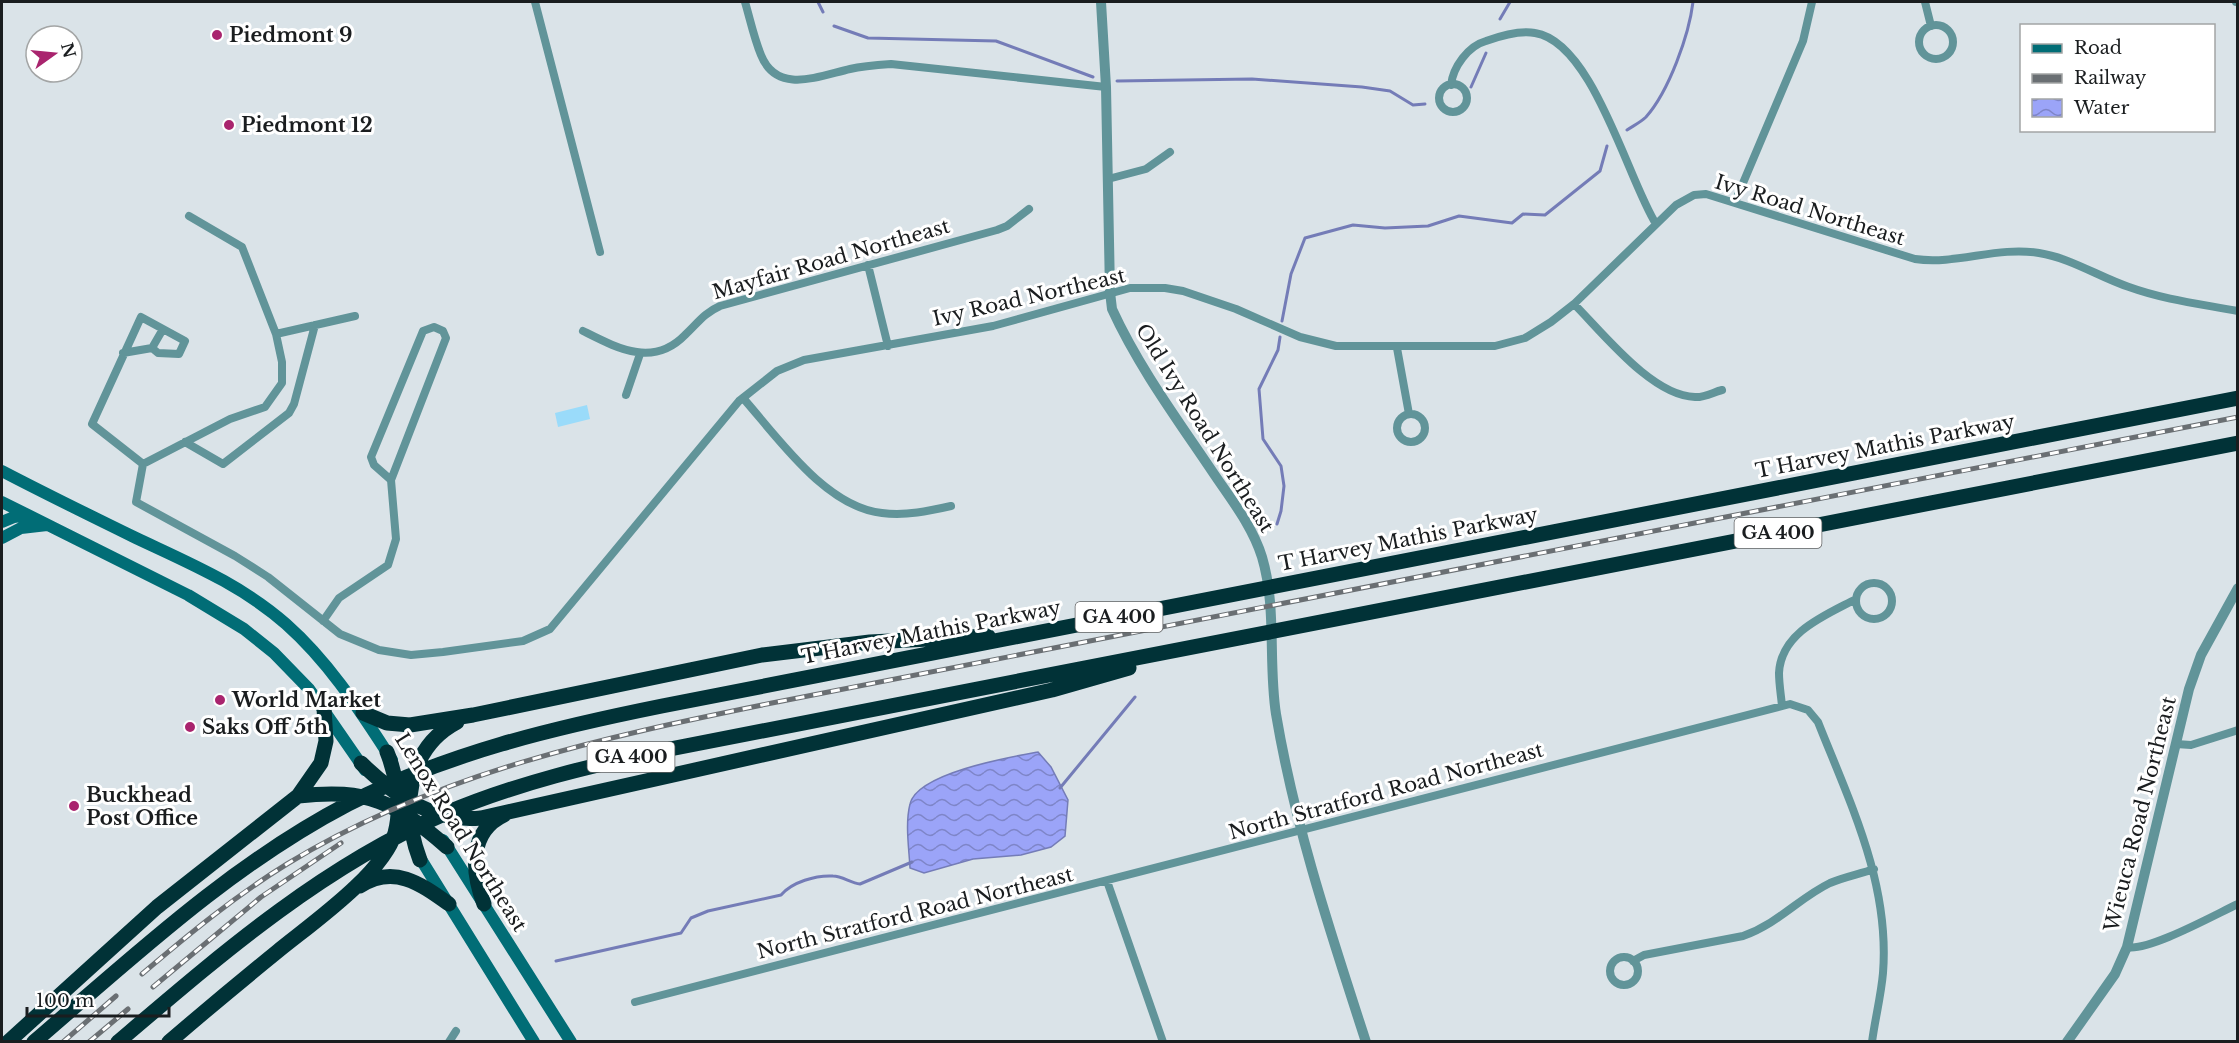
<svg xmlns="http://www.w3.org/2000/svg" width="2239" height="1043" font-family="'Libre Baskerville',serif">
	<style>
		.pitch { fill: #9adbfa }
		.water { fill: url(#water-waves); stroke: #747cb7; stroke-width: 1.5 }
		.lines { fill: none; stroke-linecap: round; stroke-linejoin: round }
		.stream { stroke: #747cb7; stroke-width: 3 }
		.minor { stroke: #619499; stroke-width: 8 }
		.tertiary { stroke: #619499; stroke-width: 10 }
		.secondary { stroke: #016d76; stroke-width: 12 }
		.motorway { stroke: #013237; stroke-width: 15 }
		.rail-casing { stroke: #6a6f73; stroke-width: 5 }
		.rail { stroke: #fff; stroke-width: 3; stroke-dasharray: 9; stroke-linecap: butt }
		.poi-dot { fill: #a9246e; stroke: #fff; stroke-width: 2 }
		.labels { text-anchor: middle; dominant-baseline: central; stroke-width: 6; stroke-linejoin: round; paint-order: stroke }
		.shield { fill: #fff; stroke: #5f6162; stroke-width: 1.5 }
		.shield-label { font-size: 18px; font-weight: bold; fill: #1a1d1f }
		.poi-label { font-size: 20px; font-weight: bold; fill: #1a1d1f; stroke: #fff; text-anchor: start }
		.street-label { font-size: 20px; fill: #1a1d1f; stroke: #fff }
	</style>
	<defs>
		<pattern id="water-waves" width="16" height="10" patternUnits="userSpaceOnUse" patternTransform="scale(1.5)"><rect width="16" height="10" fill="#9ba4f8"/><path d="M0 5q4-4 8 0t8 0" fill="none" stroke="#7e85c8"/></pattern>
	</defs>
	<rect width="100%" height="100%" fill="#dae3e8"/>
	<path class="pitch" d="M587,405L590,419L558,427L555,413Z"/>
	<path class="water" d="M1038,752L1051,767L1068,800L1065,836L1051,847L1021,855L973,859L924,873L910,868C909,848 905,824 910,804C917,773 1010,757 1038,752Z"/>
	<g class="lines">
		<path class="stream" d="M818,2L823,12
			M1500,19L1510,2
			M834,26L868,38L996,41L1093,77
			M1117,81L1252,79L1362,87L1390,91L1413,105L1425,104
			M1471,87L1486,53
			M1627,130C1633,126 1641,122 1646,117C1669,91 1689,35 1693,2
			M1282,321L1291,274L1305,238L1353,225L1385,228L1428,226L1459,216L1512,223L1523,214L1545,215L1600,171L1607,146
			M1277,524L1281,511L1284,486L1281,466L1263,439L1259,389L1278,350L1280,337
			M1060,788L1135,697
			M556,961L681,933L691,918L708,911L781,895C792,882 816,875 833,876C842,876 851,883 860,884L912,862"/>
		<path class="minor" d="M535,2L600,252
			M745,2C750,19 754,38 761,55C777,95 819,76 850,69C863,66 877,65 891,64L1106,87
			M1925,2L1931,26
			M2236,2H2238
			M1919 42a17 17 0 1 1 34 0a17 17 0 1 1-34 0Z
			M1439 98a14 14 0 1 1 28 0a14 14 0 1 1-28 0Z
			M1451,85C1453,67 1468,46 1486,41C1500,36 1519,30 1535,33C1593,42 1628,180 1656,224
			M1108,179L1146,169L1170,152
			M1735,202L1803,41L1812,2
			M868,265L888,346
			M1574,304C1603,333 1652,396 1695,397C1703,398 1714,392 1722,390
			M583,331C617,348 653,368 685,335C697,324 704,313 720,306L997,230L1007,226L1029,209
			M276,334L355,316
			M152,348L163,329
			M1397,348L1409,414
			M123,353L152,348L158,353L179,354L185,341L141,317L92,424L143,464L136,502L235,556L268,577L340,634L379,650L411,655L443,652L523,641L550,629L739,401L777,371L804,360L993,326L1130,288H1165L1183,291L1236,309L1300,337L1336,346H1495L1525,338L1551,322L1574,304L1676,205L1694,195L1706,194L1915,259C1957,265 1997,246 2039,253C2071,258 2099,277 2129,287C2165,300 2201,304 2238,311
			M626,395L640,354
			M743,398C779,439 826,507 882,513C906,516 929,511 951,506
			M1397 428a14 14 0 1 1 28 0a14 14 0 1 1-28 0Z
			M185,442L223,464L289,413L294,404L315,325
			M143,464L230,419L265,407L282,383V362L276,334L242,247L189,216
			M1856 601a18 18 0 1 1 36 0a18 18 0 1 1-36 0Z
			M323,621L339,598L388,565L396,539L391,480L446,338L443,331L434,327L423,331L371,457L374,465L391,480
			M1782,706C1781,695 1779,684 1779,673C1781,632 1826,615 1856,599
			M2176,744L2191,745L2238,730
			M1107,881L1163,1042
			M2127,947C2148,952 2216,914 2238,904
			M1610 971a14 14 0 1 1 28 0a14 14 0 1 1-28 0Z
			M1633,961L1644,955L1743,936C1779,923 1799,898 1830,883C1844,877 1860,874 1874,869
			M635,1002L1790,704L1808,710L1818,722C1850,803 1890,883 1883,973C1881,996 1875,1019 1872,1042
			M449,1042L456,1031"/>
		<path class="tertiary" d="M1101,2L1106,87L1110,292L1112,309C1138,366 1177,419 1212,471C1230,498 1252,525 1262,557C1277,607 1268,663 1276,714C1295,827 1331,934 1366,1042
			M2067,1042L2115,974L2127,947L2189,689L2201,655L2238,588"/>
		<path class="secondary" d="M2,471C46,494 91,516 136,538C189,563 242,585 286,624C330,663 360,711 392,760
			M2,502L188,595L244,629L274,653L309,689L365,770
			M2,522L14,517L27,515
			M2,538L21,528L47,525
			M443,840L571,1042
			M417,853L534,1042"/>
		<path class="motorway" d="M363,713L387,723L410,725L473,715L762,655L870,642L988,636
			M361,763C394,795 433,823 481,818L1052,690L1129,668
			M298,796C368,788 395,802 447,847
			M420,860C401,810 406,749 457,722
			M360,886C394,864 421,884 449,904
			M484,904C472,872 468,832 504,815
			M8,1042L157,907L298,796L321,763L326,741L324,708
			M34,1042C133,957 231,865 348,804C447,753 553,728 662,706L2238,398
			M118,1042C219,956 321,867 444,814C517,783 593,765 670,749L2238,443
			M169,1042C205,1011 241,981 278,951C311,924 383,874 395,833C402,807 397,777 387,752"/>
		<g class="rail-casing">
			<path id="rail" d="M142,974C189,934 235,896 287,864C436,773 604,737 772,703L2238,417
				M153,987L261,897L341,843
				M63,1042L116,996
				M89,1042L128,1009"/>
		</g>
		<use href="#rail" class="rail"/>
	</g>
	<g class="poi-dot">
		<circle cx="217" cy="35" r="6"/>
		<circle cx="229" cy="125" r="6"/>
		<circle cx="220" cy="700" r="6"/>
		<circle cx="190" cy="727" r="6"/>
		<circle cx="74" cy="806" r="6"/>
	</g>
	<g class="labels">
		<g class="shield">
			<rect x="1734.5" y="518" width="87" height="30" rx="4.5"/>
			<rect x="1075.5" y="602" width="87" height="30" rx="4.5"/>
			<rect x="587.5" y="742" width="87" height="30" rx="4.5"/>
		</g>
		<g class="shield-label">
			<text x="1778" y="533">GA 400</text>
			<text x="1119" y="617">GA 400</text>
			<text x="631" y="757">GA 400</text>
		</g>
		<g class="poi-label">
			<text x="229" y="35">Piedmont 9</text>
			<text x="241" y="125">Piedmont 12</text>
			<text x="232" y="700">World Market</text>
			<text x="202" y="727">Saks Off 5th</text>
			<text x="86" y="795">Buckhead<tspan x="86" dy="23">Post Office</tspan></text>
		</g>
		<g class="street-label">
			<text transform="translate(1810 210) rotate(17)">Ivy Road Northeast</text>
			<text transform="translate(831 259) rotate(-16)">Mayfair Road Northeast</text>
			<text transform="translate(1029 297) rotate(-13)">Ivy Road Northeast</text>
			<text transform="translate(1205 428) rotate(58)">Old Ivy Road Northeast</text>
			<text transform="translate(1885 446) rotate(-11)">T Harvey Mathis Parkway</text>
			<text transform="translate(1408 539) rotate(-11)">T Harvey Mathis Parkway</text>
			<text transform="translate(931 632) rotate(-11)">T Harvey Mathis Parkway</text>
			<text transform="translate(1386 791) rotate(-15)">North Stratford Road Northeast</text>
			<text transform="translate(2140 814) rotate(-76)">Wieuca Road Northeast</text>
			<text transform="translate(461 832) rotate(58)">Lenox Road Northeast</text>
			<text transform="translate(915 913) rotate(-14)">North Stratford Road Northeast</text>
		</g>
	</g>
	<rect width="2239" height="1043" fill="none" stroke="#1a1d1f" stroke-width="6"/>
	<rect x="2020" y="24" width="195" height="108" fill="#ffffff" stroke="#a3a5a5" stroke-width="1.5"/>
	<rect x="2032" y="44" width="30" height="9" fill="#016d76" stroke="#a3a5a5" stroke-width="1.5"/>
	<text x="2074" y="54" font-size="18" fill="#1a1d1f">Road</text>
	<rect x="2032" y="74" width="30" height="9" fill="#6a6f73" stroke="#a3a5a5" stroke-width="1.5"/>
	<text x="2074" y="84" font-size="18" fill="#1a1d1f">Railway</text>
	<rect x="2032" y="99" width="30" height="18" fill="url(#water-waves)" stroke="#a3a5a5" stroke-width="1.5"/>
	<text x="2074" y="114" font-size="18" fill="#1a1d1f">Water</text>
	<g transform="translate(54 54) rotate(75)"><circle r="28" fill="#ffffff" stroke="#a3a5a5" stroke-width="1.5"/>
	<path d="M0-4.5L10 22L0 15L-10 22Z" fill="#a9246e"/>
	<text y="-9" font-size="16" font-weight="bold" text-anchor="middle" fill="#1a1d1f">N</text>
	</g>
	<path d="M27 1007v9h142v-9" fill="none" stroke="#1a1d1f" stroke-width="3"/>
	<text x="36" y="1007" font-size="18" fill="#1a1d1f" stroke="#ffffff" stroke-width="4.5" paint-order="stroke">100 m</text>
</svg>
